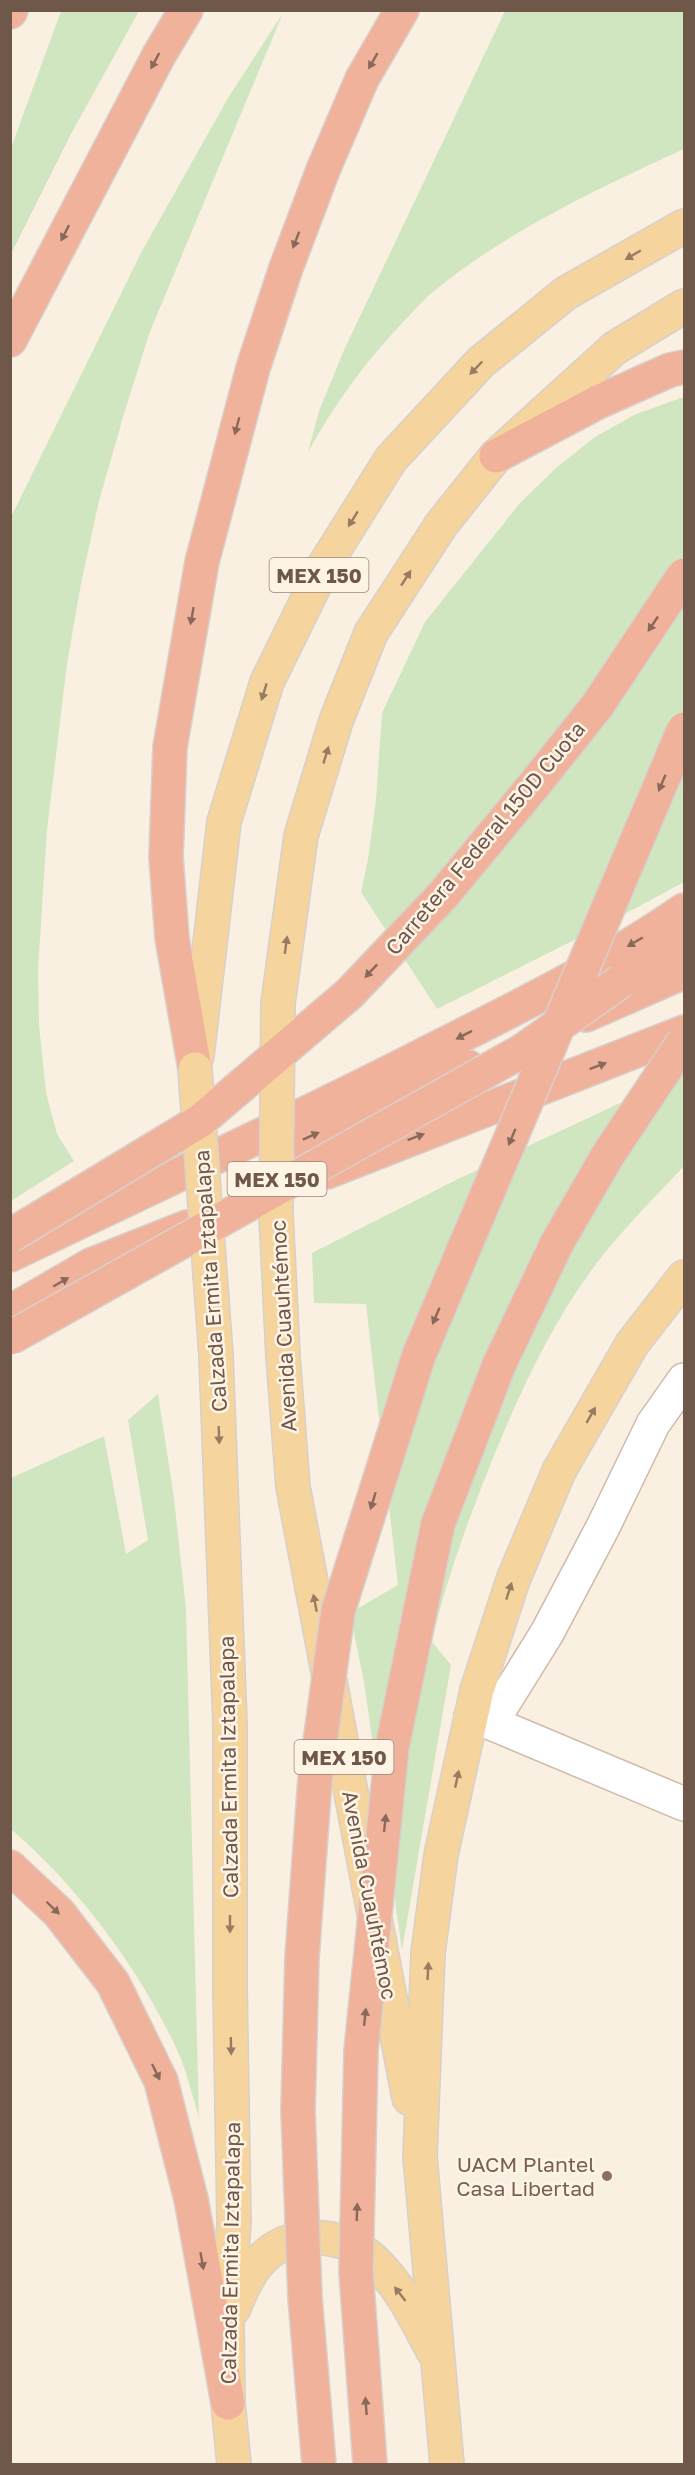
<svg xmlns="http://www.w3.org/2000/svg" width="695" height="2475" font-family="'Golos Text',sans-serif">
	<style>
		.green { fill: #d0e6c1 }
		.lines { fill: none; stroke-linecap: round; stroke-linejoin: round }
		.secondary-casing { stroke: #cfbaa9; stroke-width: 36 }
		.primary-casing { stroke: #d7d0cc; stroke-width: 36 }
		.highway-casing { stroke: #d7d0cc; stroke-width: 36 }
		.secondary { stroke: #fff; stroke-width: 33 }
		.primary { stroke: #f5d49d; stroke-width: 33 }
		.highway { stroke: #f1b29b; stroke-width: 33 }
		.primary-bridge-casing { stroke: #d7d0cc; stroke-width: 36; stroke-linecap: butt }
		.highway-bridge-casing { stroke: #d7d0cc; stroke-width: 36; stroke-linecap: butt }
		.primary-bridge { stroke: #f5d49d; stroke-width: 33 }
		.highway-bridge { stroke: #f1b29b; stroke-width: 33 }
		.oneway { fill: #89695a }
		.oneway2 { fill: #977c63 }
		.education-dot { fill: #8d6e63; stroke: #fef4e6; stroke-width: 2 }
		.labels { text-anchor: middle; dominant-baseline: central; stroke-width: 5; stroke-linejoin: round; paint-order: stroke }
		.shield { fill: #fef4e6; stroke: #9a8679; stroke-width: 1.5 }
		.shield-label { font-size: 20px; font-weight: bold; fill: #6f574a }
		.street-label { font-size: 21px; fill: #6f574a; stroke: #fef4e6 }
		.education-label { font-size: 21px; fill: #785e54; stroke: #fef4e6; text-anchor: end }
	</style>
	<rect width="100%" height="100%" fill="#faf0e1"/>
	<path class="green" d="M61,11H139L71,134L11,254V148Z
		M505,11H684V149C597,189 509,230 434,291C424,299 415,310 405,320C366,361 335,403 308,452L319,411L344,350Z
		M283,13L149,334L124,414L99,501L81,584L67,664L47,830L38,969L39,1025L46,1092L57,1134L74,1161L11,1201V517L142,251L228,98Z
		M684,397V882L610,922L437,1009L361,892L368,859L376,800L382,713L425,622L520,503L556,468L595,437L636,414Z
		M684,1073V1166C654,1198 623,1229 596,1264C546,1331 512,1409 482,1486C462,1537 444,1588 432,1642L451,1665L402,1950L364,1682L350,1613L398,1585L366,1304L314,1303L312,1253L456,1180Z
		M158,1394L174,1498L186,1609L199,2117C192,2096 187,2072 178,2052C140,1969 79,1888 11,1829V1478L104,1436L126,1554L148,1540L128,1420Z"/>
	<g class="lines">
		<g class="secondary-casing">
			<path id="secondary" d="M471,1717L491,1723L547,1633L603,1527L653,1424L684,1380
				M491,1723L684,1804"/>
		</g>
		<g class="primary-casing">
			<path id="primary" d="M278,1003L301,836L336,721L371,633L441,525L496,456L615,348L684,306
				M197,1056L224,822L267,682L324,566L391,459L481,362L566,293L684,226
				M216,1356L230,1725V1988L234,2222L227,2325L228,2403L234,2464
				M283,1356L293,1487L409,2098
				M234,2308C250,2265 272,2235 322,2238C340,2239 359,2247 372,2259C399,2283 416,2319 433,2351
				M447,2464L420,2156L428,1953L441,1855L477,1690L513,1580L559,1471L632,1344L684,1277"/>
		</g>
		<g class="highway-casing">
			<path id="highway" d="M10,12L11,10
				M10,340L159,55L186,10
				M496,456L598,402L670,370L684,367
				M621,981L684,935
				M586,1015L684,972
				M195,1069L172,938L166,857L170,747L202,562L253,368L286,268L323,170L362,79L402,10
				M287,1147L468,1067
				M327,1172L684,1032
				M10,1255C152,1187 295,1121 435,1049C520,1006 606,964 684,910
				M10,1312L91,1265L187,1227
				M10,1867L59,1913L113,1983L161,2081L191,2199L228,2403"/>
		</g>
		<use href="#secondary" class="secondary"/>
		<use href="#primary" class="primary"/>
		<use href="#highway" class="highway"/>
		<g class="primary-bridge-casing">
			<path id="primary-bridge" d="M278,1003L276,1214L283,1356
				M195,1069L216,1356"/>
		</g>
		<g class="highway-bridge-casing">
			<path id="highway-bridge" d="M10,1236L200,1121L349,994L443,895L534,785L597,706L684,575
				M10,1338L522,1051L621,981
				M319,2464L305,2298L298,2110L302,1958L315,1779L338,1611L419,1355L684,729
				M370,2464L356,2272L361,2051L392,1748L438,1524L499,1365L557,1243L608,1155L684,1041"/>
		</g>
		<use href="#primary-bridge" class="primary-bridge"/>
		<use href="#highway-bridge" class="highway-bridge"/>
	</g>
	<defs><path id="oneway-solid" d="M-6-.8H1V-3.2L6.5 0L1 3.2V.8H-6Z" transform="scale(1.5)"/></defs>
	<g class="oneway">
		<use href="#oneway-solid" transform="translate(155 61) rotate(118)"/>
		<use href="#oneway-solid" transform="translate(373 61) rotate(120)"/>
		<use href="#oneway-solid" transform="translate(65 233) rotate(117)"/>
		<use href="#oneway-solid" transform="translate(296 240) rotate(111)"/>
		<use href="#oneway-solid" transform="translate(237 426) rotate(105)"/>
		<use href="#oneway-solid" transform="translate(192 616) rotate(100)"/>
		<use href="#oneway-solid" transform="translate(653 624) rotate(124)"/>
		<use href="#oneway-solid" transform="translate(662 783) rotate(113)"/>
		<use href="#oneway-solid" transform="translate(635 942) rotate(150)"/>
		<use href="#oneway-solid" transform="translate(371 971) rotate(133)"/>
		<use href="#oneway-solid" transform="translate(464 1035) rotate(153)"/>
		<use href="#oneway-solid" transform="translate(598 1066) rotate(-21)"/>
		<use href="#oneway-solid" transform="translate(311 1136) rotate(-24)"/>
		<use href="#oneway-solid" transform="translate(416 1137) rotate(-21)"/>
		<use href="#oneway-solid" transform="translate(512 1137) rotate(113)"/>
		<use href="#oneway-solid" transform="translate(61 1282) rotate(-30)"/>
		<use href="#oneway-solid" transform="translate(436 1316) rotate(113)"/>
		<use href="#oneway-solid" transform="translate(373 1501) rotate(107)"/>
		<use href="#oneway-solid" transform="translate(385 1823) rotate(-84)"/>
		<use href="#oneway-solid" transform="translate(53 1908) rotate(44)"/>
		<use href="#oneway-solid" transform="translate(365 2017) rotate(-84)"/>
		<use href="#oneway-solid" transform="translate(156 2072) rotate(64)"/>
		<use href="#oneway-solid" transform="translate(357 2212) rotate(-88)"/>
		<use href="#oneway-solid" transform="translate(202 2261) rotate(80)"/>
		<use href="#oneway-solid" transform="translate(366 2406) rotate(-94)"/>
	</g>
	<g class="oneway2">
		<use href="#oneway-solid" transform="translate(633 255) rotate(150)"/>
		<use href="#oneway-solid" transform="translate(476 368) rotate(134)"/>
		<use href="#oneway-solid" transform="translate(353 519) rotate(122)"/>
		<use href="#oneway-solid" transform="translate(406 578) rotate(-57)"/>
		<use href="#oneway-solid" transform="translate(264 692) rotate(107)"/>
		<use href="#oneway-solid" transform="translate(326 755) rotate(-73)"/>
		<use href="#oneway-solid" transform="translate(286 945) rotate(-82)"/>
		<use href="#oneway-solid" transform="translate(591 1415) rotate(-60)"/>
		<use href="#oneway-solid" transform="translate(219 1435) rotate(88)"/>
		<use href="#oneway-solid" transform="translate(509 1591) rotate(-72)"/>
		<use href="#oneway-solid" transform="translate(315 1603) rotate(-101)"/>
		<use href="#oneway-solid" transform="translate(457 1779) rotate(-78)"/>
		<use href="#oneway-solid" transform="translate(230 1924) rotate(90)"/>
		<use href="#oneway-solid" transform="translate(428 1971) rotate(-87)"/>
		<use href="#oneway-solid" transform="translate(231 2046) rotate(89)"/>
		<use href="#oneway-solid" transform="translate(400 2294) rotate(-128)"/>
	</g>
	<circle class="education-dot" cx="607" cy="2176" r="6"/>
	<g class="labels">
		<g class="shield">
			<rect x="269.5" y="558" width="99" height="34" rx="4.5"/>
			<rect x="227.5" y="1162" width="99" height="34" rx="4.5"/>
			<rect x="294.5" y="1740" width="99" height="34" rx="4.5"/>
		</g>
		<g class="shield-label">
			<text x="319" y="575">MEX 150</text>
			<text x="277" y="1179">MEX 150</text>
			<text x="344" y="1757">MEX 150</text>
		</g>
		<g class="street-label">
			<text transform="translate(485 838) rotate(-50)">Carretera Federal 150D Cuota</text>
			<text transform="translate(210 1281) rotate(-94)">Calzada Ermita Iztapalapa</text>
			<text transform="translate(283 1326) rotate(-93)">Avenida Cuauhtémoc</text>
			<text transform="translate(228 1767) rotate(-91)">Calzada Ermita Iztapalapa</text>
			<text transform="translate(370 1895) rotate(79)">Avenida Cuauhtémoc</text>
			<text transform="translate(230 2253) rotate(-89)">Calzada Ermita Iztapalapa</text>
		</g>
		<g class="education-label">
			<text x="595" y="2164">UACM Plantel<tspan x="595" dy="24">Casa Libertad</tspan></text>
		</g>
	</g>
	<rect width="695" height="2475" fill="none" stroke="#6f574a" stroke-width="24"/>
</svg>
